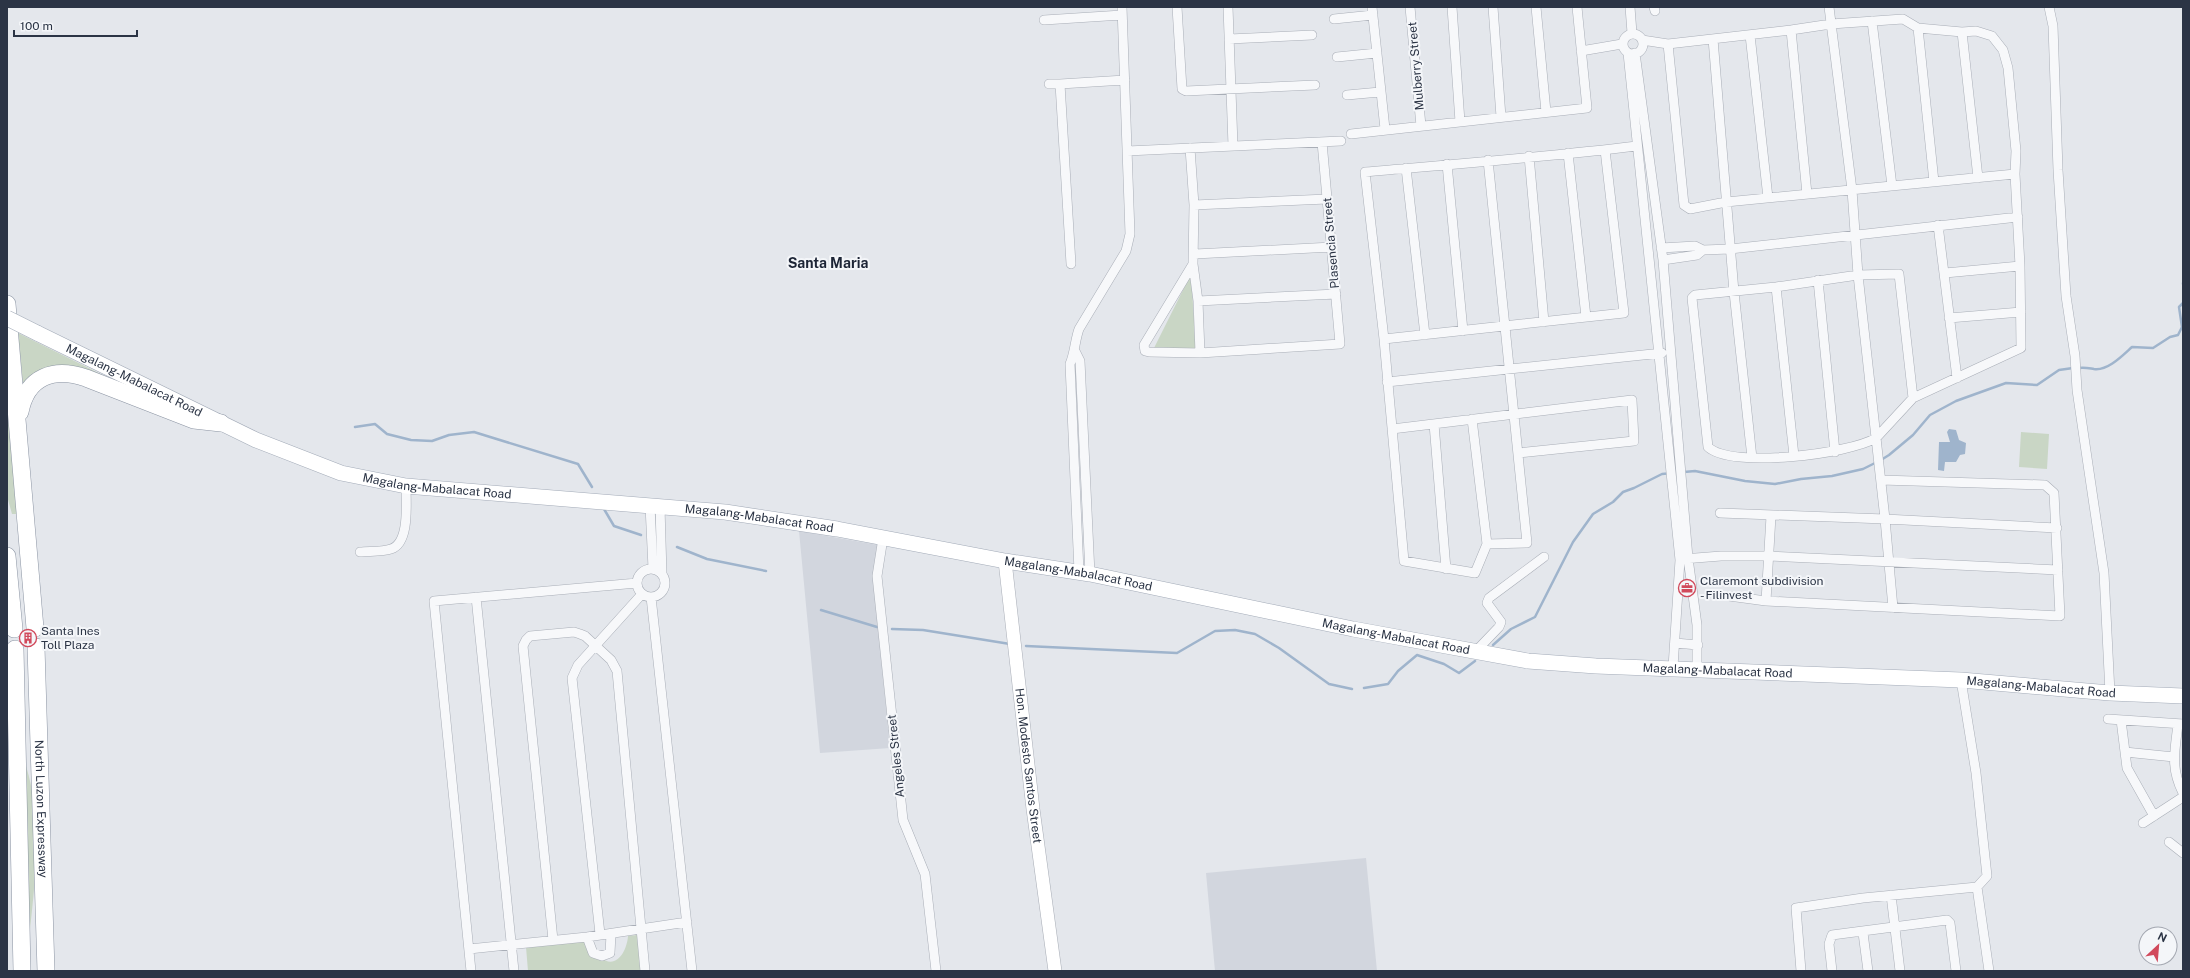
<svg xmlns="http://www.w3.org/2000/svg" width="2190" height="978" font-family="'Public Sans',sans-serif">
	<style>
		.built { fill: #d2d6de }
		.green { fill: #c9d6c5 }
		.water { fill: #9fb4cc }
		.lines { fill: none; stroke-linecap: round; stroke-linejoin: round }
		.stream { stroke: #9fb4cc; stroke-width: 2.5 }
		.street-casing { stroke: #a9aeb7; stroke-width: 10 }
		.secondary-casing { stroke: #a9aeb7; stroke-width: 14 }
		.primary-casing { stroke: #a3abb8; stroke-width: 16 }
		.highway-casing { stroke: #8b94a3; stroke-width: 18 }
		.street { stroke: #f7f8fa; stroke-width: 9 }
		.secondary { stroke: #fff; stroke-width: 13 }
		.primary { stroke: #fff; stroke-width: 15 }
		.highway { stroke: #fff; stroke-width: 17 }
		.primary-bridge-casing { stroke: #a3abb8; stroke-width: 16; stroke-linecap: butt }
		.primary-bridge { stroke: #fff; stroke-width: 15 }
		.labels { text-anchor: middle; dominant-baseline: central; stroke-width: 4; stroke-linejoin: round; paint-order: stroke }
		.street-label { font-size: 12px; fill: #2b3445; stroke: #f4f6f9 }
		.poi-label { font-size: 12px; fill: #2b3445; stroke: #f4f6f9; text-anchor: start }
		.quarter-label { font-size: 14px; font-weight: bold; fill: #1d2536; stroke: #f4f6f9 }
	</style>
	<rect width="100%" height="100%" fill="#e4e7ec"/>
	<path class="built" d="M799,531L878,545L873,578L890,748L820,753Z
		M1366,858L1377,971H1215L1206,873Z"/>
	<path class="green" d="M1191,274L1196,349L1154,348Z
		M18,333L127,387L93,378L23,384Z
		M7,358L19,490L16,514H12L7,496Z
		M2021,432L2049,434L2047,469L2019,467Z
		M26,766C42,817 36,875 30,929L24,927L19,798Z
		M646,934L647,971H528L526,947L588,941C591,946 595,953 600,957C616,971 627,951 628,936Z"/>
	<path class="water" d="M1949,429L1956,430L1959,440L1966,443L1965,454L1960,455L1956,462H1945L1944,471L1938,470L1939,442H1950L1947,432Z"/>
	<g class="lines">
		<path class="stream" d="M2183,283V284
			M2078,368C2085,367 2088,368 2094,369C2108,371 2123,355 2132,347L2153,348L2170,337L2178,335L2182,327L2179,307L2183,303
			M355,427L375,424L387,434L411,440L432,441L449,435L474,432L578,464L592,487
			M1881,460L1889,455L1913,435L1930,415L1956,401L2006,383L2037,385L2059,370L2073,368
			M604,509L614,526L641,535
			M677,547L707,559L766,571
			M821,610L877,627
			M892,629L923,630L1010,644
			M1493,645L1511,629L1535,617L1573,542L1593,514L1613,502L1623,492L1634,488L1662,474L1695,471L1745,481L1775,484L1801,479L1832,476L1863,469L1877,462
			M1026,646L1177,653L1215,631L1235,630L1255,634L1279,648L1329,684L1352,689
			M1364,688L1388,684L1398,671L1417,655L1444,664L1459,673L1475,661"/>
		<g class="street-casing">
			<path id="street" d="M1177,7L1182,89L1186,91L1315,85
				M1228,7L1233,146
				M1372,7L1385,129
				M1410,7L1421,126
				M1452,7L1460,122
				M1493,7L1501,117
				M1536,7L1546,112
				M1630,7L1632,33
				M1654,7L1655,11
				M1829,7L1852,190L1858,275L1885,519L1893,608
				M2049,7L2053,26L2058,170L2066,296L2075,356L2077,390L2104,573L2110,693
				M1334,19L1373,15
				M1044,20L1122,15
				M1872,21L1892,186
				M1918,28L1962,32L1978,178
				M1791,30L1807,194
				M1623 44a10 10 0 1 1 20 0a10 10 0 1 1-20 0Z
				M1750,35L1768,198
				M1229,39L1312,35
				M1713,39L1734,292L1752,458
				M1642,40L1668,44L1791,30L1831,24L1903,19L1918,28L1934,182
				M1668,44L1684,205L1690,209L1726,202L2015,174
				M1581,51L1622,44
				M1628,53L1680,560L1673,667
				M1635,53L1663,260L1688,558L1697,625V669
				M1337,57L1377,53
				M1049,84H1060
				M1347,95L1380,92
				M1351,134L1587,108L1577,7
				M1190,148L1194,205L1193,264L1198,301L1200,353
				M1127,151L1341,141
				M1568,153L1586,317
				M1529,156L1544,322
				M1488,160L1527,543L1487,544L1475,573L1404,561L1384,339L1365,172C1456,164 1547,157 1637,146
				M1447,164L1463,331
				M1406,168L1425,335
				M1194,205L1327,199
				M1938,225L1957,378
				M1661,248L1695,246L1703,250L1730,249L2018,217
				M1195,254L1332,247
				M1663,260L1697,255L1703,250
				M1071,264L1060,84L1125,80
				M1193,264L1144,345L1145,351L1149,352L1200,353L1340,344L1322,142
				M1945,273L2020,266
				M1818,280L1835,452
				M1776,287L1794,456
				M1198,301L1336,294
				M1949,318L2021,312
				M1384,339L1624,313L1605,150
				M1075,351L1080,361L1090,574
				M1387,382L1662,353
				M1913,398L1899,274L1858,275L1776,287L1695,295L1692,298L1708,447C1731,469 1849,454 1876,438L1913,398L2021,348L2020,266L2015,174L2016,151L2008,68L2003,50L1992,36L1976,31L1962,32
				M1472,419L1487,544
				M1434,424L1446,569
				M1392,429L1632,400L1634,441L1518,453
				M650,506L653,568
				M660,507L662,574
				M1720,513L1885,519L2057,528
				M883,538L877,576L903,820L925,874L936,971
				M360,552C369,551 382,552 391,549C410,543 406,503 406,486
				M1683,559L1721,556H1769L2058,570
				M637 583a14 14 0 1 1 28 0a14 14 0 1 1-28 0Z
				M1079,572L1070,364C1075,352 1075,340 1079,329L1126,251L1130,234L1122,7
				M1729,596L1766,601L2060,616L2054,493L2045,485L1881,480
				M476,597L514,971
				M651,597L692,971
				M1766,601L1771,516
				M1675,643L1698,645
				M1476,651L1499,627L1501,622L1487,603L1489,598L1544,557
				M2108,719L2183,724
				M2121,720L2127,768L2154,816
				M2178,724C2175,751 2170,767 2183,793
				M2125,752L2174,757
				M2143,823L2183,797
				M2169,842L2183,853
				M1977,887L1989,971
				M1891,895L1900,971
				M1863,933L1868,971
				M600,934L572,678L578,665L642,594
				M587,937L593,953L602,956L610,953L611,934
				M553,940L523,646L526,640L530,636L574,632L580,634L585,636L611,660L617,671L645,971
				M469,949L587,937L687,922
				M471,971L434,601L637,583
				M1801,971L1796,908L1863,898L1977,887L1987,876L1976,773L1961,680
				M1832,971L1829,944L1832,935L1947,920L1950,923L1956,971"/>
		</g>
		<g class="secondary-casing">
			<g id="secondary">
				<path id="s1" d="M1005,561L1033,809L1055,971"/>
			</g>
		</g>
		<g class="primary-casing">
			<g id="primary">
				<path id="s2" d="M37,333L256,440L341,473L406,486L725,512L837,529L1005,561L1090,574L1353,629L1528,661L1596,666L1961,680L2110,693L2183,696"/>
			</g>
		</g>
		<g class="highway-casing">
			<g id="highway">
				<path d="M7,304L35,628"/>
				<path d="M20,412C27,376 54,367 86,378L194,420L221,423"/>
				<path d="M7,556L14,629"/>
				<path id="s3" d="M36,647L46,971"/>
				<path d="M15,649L22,971"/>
			</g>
		</g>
		<use href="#street" class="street"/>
		<use href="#secondary" class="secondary"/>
		<use href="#primary" class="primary"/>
		<use href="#highway" class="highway"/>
		<g class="primary-bridge-casing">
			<path id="primary-bridge" d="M7,318L37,333"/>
		</g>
		<use href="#primary-bridge" class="primary-bridge"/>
	</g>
	<defs>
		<g id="office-ring" transform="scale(0.9)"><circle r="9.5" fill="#f4f6f9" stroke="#d1495b" stroke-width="1.5"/><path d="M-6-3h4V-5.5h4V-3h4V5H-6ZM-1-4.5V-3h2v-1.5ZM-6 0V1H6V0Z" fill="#d1495b"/></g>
		<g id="building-ring" transform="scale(0.9)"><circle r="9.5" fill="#f4f6f9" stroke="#d1495b" stroke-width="1.5"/><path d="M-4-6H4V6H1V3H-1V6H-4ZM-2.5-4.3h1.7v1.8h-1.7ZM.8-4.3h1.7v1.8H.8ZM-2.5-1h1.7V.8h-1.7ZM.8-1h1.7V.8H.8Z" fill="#d1495b"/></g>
	</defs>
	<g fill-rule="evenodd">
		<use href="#office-ring" x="1687" y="588"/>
		<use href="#building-ring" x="28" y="638"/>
	</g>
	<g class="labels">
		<g class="street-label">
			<text transform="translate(1416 66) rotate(-95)">Mulberry Street</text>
			<text transform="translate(1331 243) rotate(-95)">Plasencia Street</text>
			<text stroke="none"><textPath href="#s2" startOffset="108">Magalang-Mabalacat Road</textPath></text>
			<text stroke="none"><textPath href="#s2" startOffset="432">Magalang-Mabalacat Road</textPath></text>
			<text stroke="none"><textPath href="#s2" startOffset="756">Magalang-Mabalacat Road</textPath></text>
			<text stroke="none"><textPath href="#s2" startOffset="1080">Magalang-Mabalacat Road</textPath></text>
			<text stroke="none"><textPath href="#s2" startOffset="1404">Magalang-Mabalacat Road</textPath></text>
			<text stroke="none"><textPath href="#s2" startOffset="1728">Magalang-Mabalacat Road</textPath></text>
			<text stroke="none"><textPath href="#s2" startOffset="2052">Magalang-Mabalacat Road</textPath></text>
			<text transform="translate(896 756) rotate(-96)">Angeles Street</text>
			<text stroke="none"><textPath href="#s1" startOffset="206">Hon. Modesto Santos Street</textPath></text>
			<text stroke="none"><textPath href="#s3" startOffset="162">North Luzon Expressway</textPath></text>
		</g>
		<g class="poi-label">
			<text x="1700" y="581">Claremont subdivision<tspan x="1700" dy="14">- Filinvest</tspan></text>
			<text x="41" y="631">Santa Ines<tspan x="41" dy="14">Toll Plaza</tspan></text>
		</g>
		<g class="quarter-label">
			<text x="828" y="263">Santa Maria</text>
		</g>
	</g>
	<rect width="2190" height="978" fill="none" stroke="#2b3445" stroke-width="16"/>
	<g transform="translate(2158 946) rotate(26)"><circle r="19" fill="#f4f6f9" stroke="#a4a8b1"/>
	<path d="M0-3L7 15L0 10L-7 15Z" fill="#d1495b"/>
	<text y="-6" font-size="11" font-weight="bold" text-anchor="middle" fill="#2b3445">N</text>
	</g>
	<path d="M14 30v6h123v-6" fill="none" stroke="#2b3445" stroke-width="2"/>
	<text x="20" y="30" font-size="12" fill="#2b3445" stroke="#f4f6f9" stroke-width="3" paint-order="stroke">100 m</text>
</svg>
